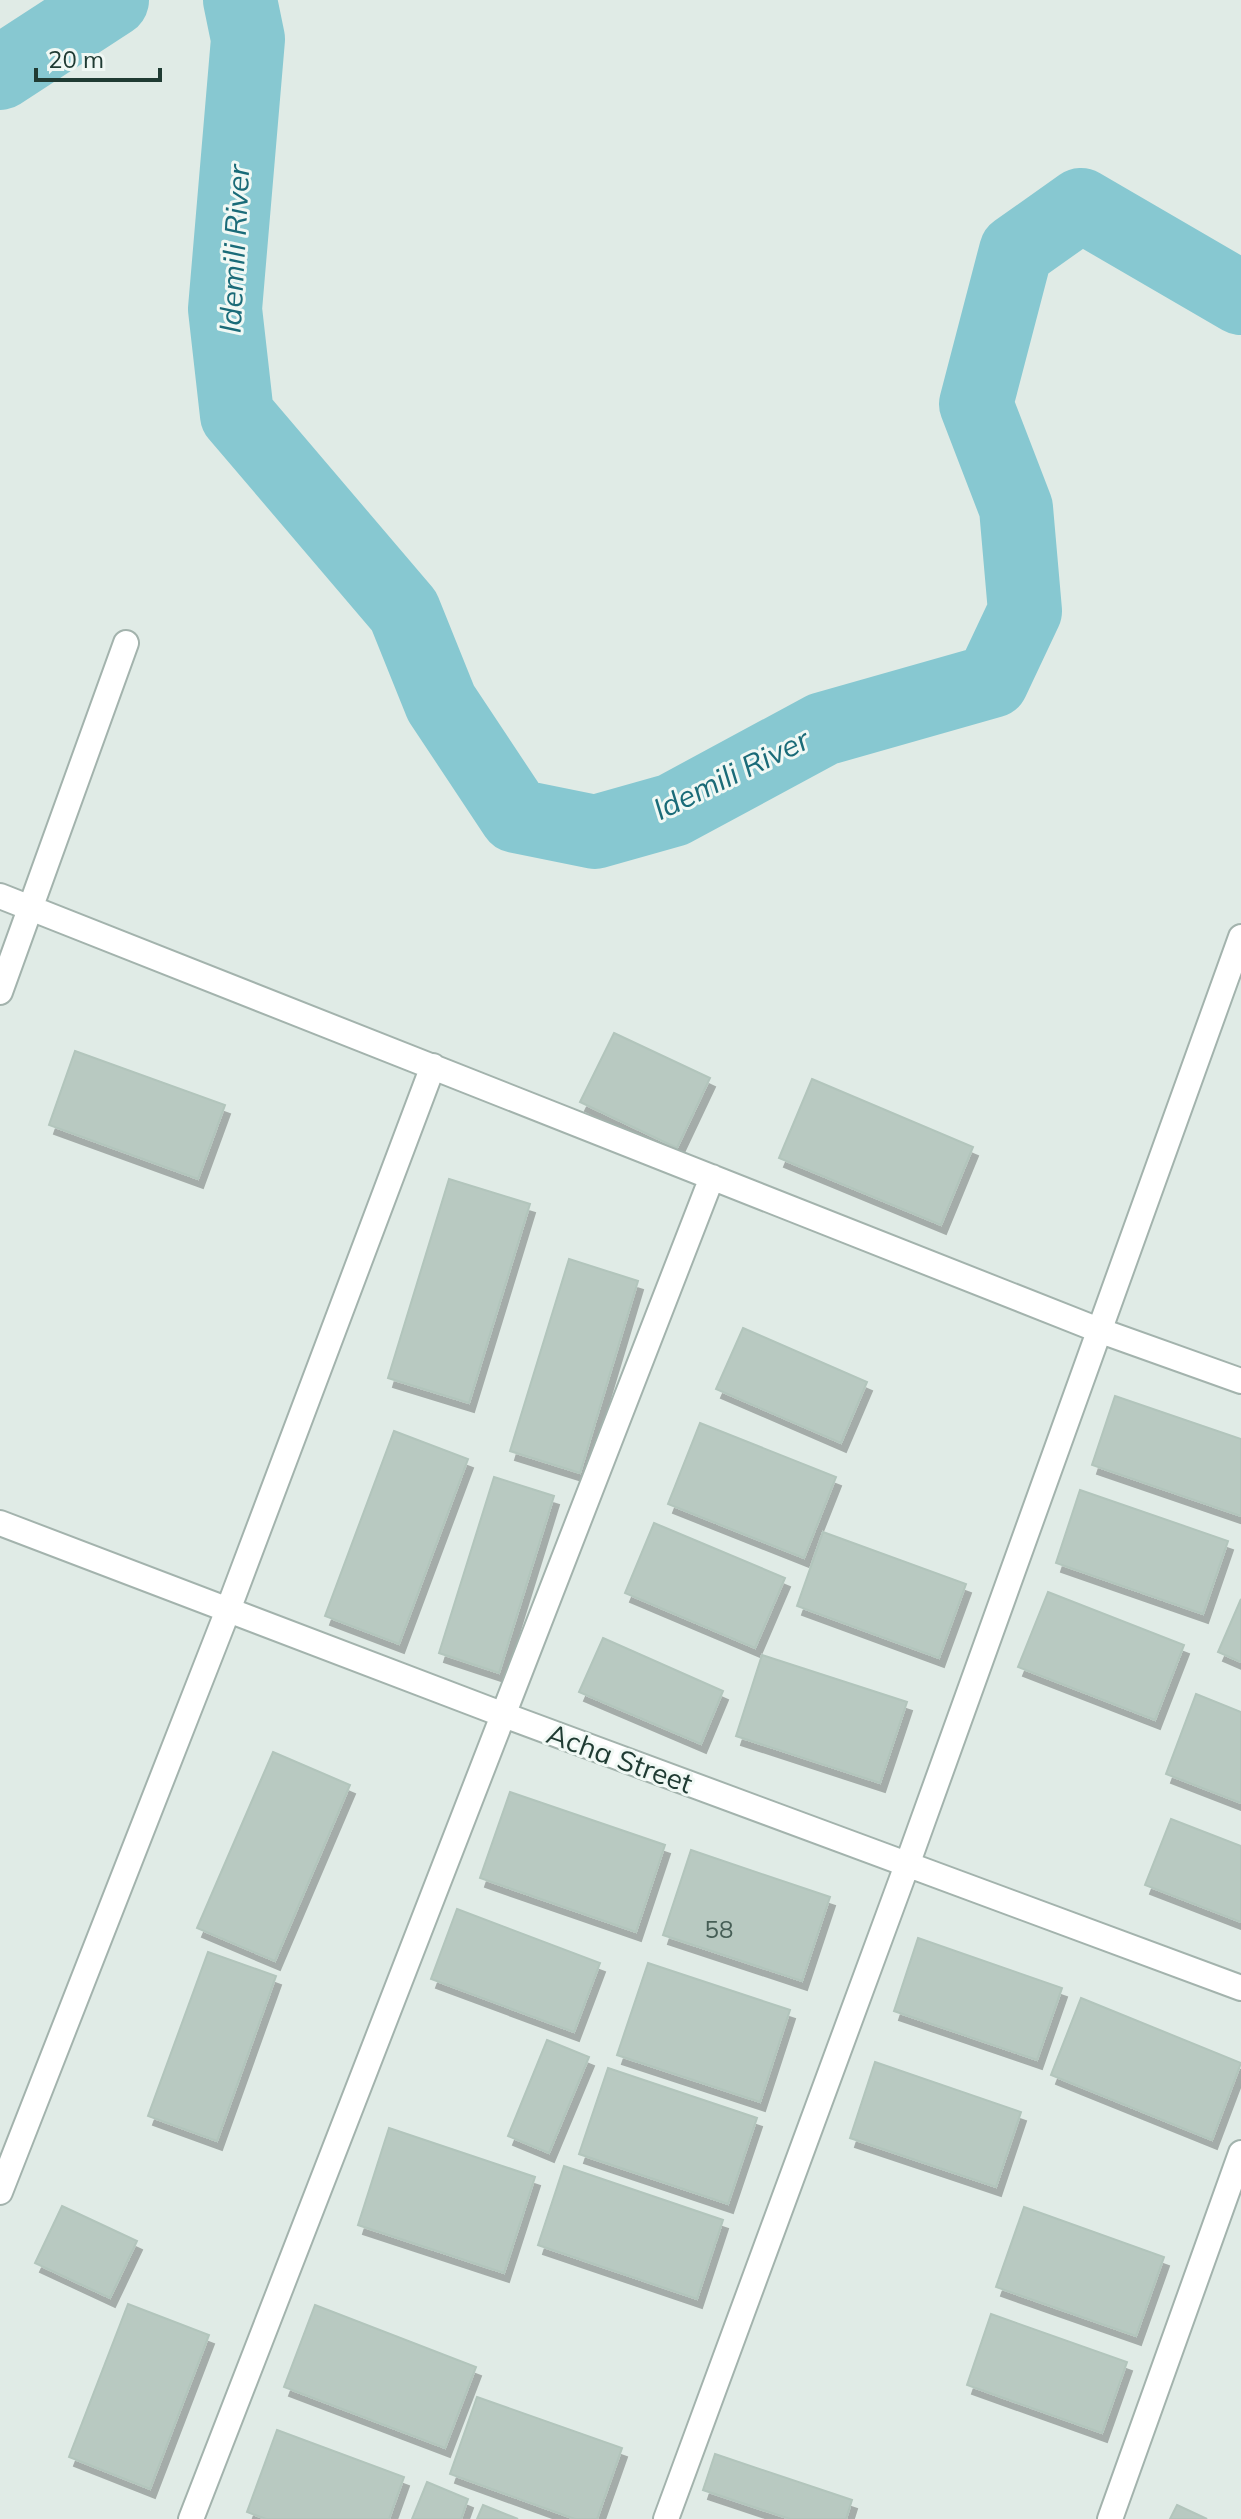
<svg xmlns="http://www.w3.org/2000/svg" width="1241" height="2519" font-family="Mulish,sans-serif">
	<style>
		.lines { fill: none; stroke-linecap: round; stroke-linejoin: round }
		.river { stroke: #87c8d1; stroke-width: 74 }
		.building { fill: #b8c9c1; stroke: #b2c5bc; stroke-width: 2; filter: url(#shadow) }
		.minor-casing { stroke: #a3b3ad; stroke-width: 28 }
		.minor { stroke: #fff; stroke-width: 24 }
		.labels { text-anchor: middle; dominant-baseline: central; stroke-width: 6; stroke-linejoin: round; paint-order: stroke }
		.number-label { font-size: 24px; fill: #465e56 }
		.street-label { font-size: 28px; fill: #203b33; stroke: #f0f8f4 }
		.water-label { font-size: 30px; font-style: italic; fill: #1a6b78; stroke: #f0f8f4 }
	</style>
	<defs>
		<filter id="shadow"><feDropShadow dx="5" dy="9" stdDeviation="0" flood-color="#0004"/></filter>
	</defs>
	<rect width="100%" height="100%" fill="#e0ebe6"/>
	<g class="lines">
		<path class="river" d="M240,0L248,39L225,309L237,415L404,611L441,703L516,816L595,832L673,810L823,729L992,681L1025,611L1016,508L976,404L1016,251L1081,205L1241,298
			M0,73L112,0"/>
	</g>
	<path class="building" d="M614,1033L710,1078L677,1148L580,1102Z
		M75,1051L225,1105L198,1179L49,1125Z
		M812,1079L973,1147L941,1225L779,1158Z
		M449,1179L530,1204L469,1403L388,1378Z
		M569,1259L638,1281L580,1473L510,1451Z
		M743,1328L867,1382L841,1443L716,1389Z
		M1115,1396L1241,1439V1516L1092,1465Z
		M700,1423L836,1477L804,1558L668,1504Z
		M394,1431L468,1459L399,1644L325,1616Z
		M494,1477L554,1496L499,1673L439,1653Z
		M1080,1490L1228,1541L1203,1614L1056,1563Z
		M654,1523L785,1578L755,1648L625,1593Z
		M823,1532L966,1584L939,1658L797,1606Z
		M1048,1592L1184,1645L1155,1720L1018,1667Z
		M1241,1599V1662L1218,1652Z
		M603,1638L723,1691L701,1744L579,1692Z
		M762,1655L907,1702L880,1783L736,1736Z
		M1196,1694L1241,1712V1803L1166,1774Z
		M273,1752L350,1785L275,1961L197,1928Z
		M510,1792L665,1845L636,1932L480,1878Z
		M1171,1819L1241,1846V1922L1145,1885Z
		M691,1850L830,1897L802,1981L663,1935Z
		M457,1909L600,1963L574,2032L431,1979Z
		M918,1938L1062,1988L1037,2060L894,2011Z
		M208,1952L276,1976L217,2141L148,2116Z
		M648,1963L790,2010L760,2102L617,2055Z
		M1081,1998L1241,2063L1212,2140L1051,2075Z
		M547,2040L589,2057L549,2153L508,2136Z
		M875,2062L1021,2112L996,2187L850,2138Z
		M608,2068L757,2118L728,2204L579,2154Z
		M389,2128L535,2177L504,2273L358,2225Z
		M564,2166L723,2220L697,2299L538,2245Z
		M62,2206L137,2241L110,2298L35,2263Z
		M1024,2207L1164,2257L1136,2336L996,2287Z
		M128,2304L209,2335L150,2489L69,2457Z
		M315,2305L476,2367L445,2448L284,2387Z
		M991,2314L1127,2362L1102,2433L967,2385Z
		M477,2397L622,2448L597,2519H575L450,2474Z
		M277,2430L404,2477L389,2519H266L247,2512Z
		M715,2454L852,2500L846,2519H790L703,2490Z
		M427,2482L468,2499L461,2519H412Z
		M483,2505L518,2519H477Z
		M1177,2505L1207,2519H1170Z"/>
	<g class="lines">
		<g class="minor-casing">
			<path id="minor" d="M0,896L1101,1331L1241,1381
				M0,992L126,643
				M0,1523L504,1715L1241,1988
				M0,2192L228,1610L433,1066
				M191,2519L712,1177
				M666,2519L907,1865L1241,937
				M1110,2519L1241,2153"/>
		</g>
		<use href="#minor" class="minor"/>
	</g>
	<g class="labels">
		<g class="number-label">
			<text x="719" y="1929">58</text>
		</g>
		<g class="street-label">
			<text transform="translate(620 1758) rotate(20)">Acha Street</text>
		</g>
		<g class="water-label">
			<text transform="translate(234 249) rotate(-87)">Idemili River</text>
			<text transform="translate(731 774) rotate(-26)">Idemili River</text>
		</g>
	</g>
	<path d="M36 68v12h124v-12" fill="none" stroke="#203b33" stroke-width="4"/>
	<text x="48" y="68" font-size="24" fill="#203b33" stroke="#f0f8f4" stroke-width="6" paint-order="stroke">20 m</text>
</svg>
